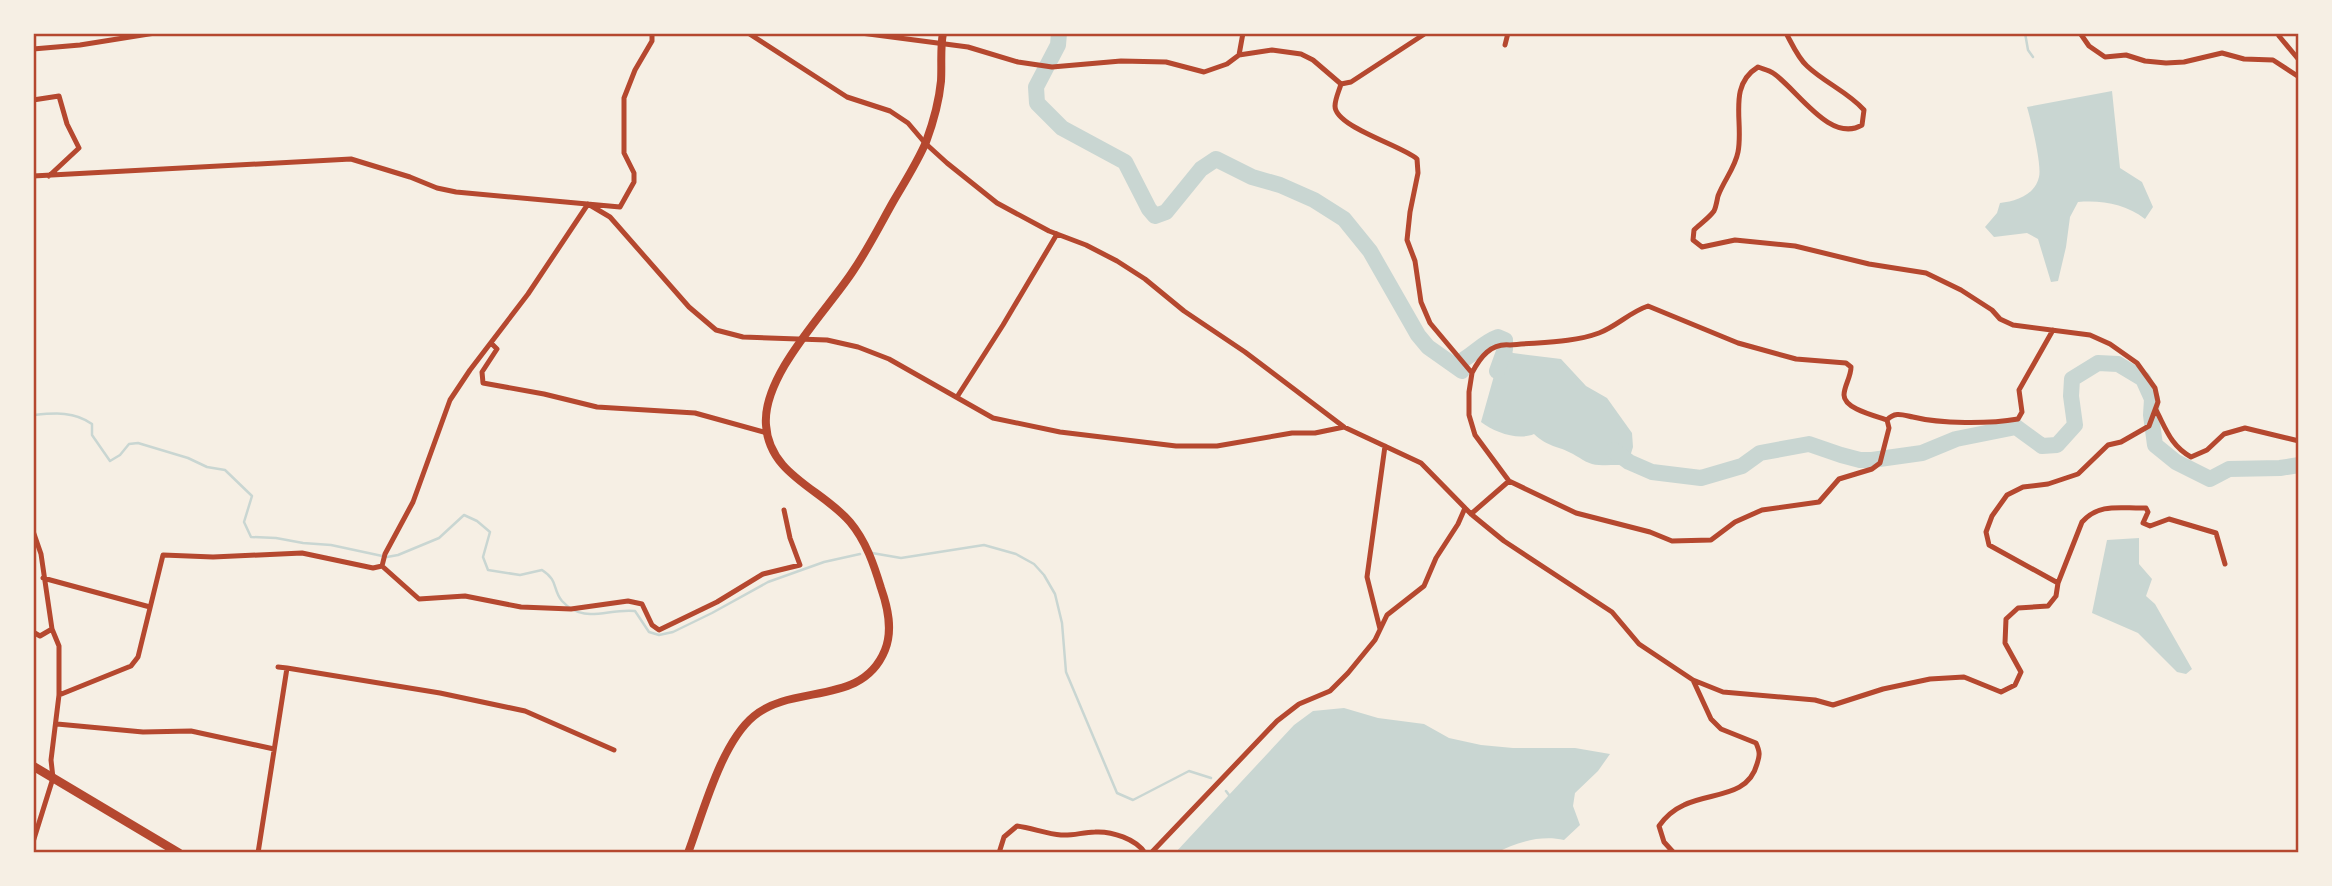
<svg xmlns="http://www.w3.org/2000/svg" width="2332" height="886" font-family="'DM Sans',sans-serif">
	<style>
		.water { fill: #c9d6d2 }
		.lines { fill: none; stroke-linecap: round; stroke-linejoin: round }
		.stream { stroke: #c9d6d2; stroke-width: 2.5 }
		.river { stroke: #c9d6d2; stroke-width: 16 }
		.minor { stroke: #b5482f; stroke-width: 5 }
		.secondary { stroke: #b5482f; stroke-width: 8 }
		.primary { stroke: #b5482f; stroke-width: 9 }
		.neatline { fill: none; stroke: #b5482f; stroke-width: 2.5 }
	</style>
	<rect width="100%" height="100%" fill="#f6efe4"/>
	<path class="water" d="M2112,91L2120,168L2142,182L2153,207L2145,219C2126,204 2102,200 2078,202L2070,217L2066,247L2058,281L2051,282L2038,239L2027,233L1994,237L1985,227L1997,213L2000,203C2016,201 2035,195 2039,177C2042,165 2031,120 2027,107Z
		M1510,350L1513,353L1561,359L1586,386L1607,398L1632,433L1633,447L1627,466C1617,464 1609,466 1599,465C1589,465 1582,459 1573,454C1557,445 1549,448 1534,434C1518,441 1494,432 1481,422L1501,351Z
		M2139,538V564L2152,579L2146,596L2155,604L2192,669L2186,674L2177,672L2138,633L2092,613L2107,540Z
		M1344,708L1378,718L1424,724L1449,738L1481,745L1513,748H1575L1610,754L1598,771L1575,793L1573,806L1580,825L1564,840C1541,835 1516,842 1496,853H1175L1294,725L1313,711Z"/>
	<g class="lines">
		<path class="stream" d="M2025,33L2028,50L2033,57
			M33,415C55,413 74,411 92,424V435L110,461L120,455L129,444L138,443L188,458L207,467L225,470L252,496L244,522L251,537L276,538L303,543L331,545L387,557L398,555L439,538L464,515L477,521L490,532L483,557L488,570L520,575L542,570C559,581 552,589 562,601C584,625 607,608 635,611L649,632L659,635L673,632L712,613L768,582L824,562L860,554
			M872,553L901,558L984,545L1016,554L1034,564L1044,575L1055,594L1062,623L1066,672L1117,793L1133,800L1189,771L1211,778
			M1226,791L1229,795"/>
		<path class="river" d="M1059,33L1058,45L1036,87L1037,103L1062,128L1125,162L1149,209L1155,216L1166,212L1201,169L1216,159L1252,177L1280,185L1314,200L1344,219L1370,251L1418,335L1428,347L1462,371
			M1455,364C1471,358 1481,343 1498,337L1505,340V349L1497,371
			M1613,450L1629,462L1652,472L1701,478L1742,466L1760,453L1809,444L1841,455L1860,460H1872L1922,453L1956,439L2016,427L2042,446L2057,445L2075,425L2071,396L2072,379L2098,363L2118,364L2143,379L2152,399L2151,415L2155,445L2176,462L2210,479L2229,469L2280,468L2299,465"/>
		<path class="minor" d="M748,33L847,97L890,111L908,123L925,143L947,163L997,203L1049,231L1086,245L1117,261L1145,279L1184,311L1245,352L1344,427L1421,463L1471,514L1504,541L1612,612L1639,644L1693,680L1723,692L1815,700L1833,705L1883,689L1930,679L1964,677L2001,692L2015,685L2021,672L2005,643L2006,619L2018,608L2048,606L2056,596L2058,583L2082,522C2100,502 2122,509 2146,508L2148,512L2143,523L2150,526L2169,519L2216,533L2225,564
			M861,33L968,47L1018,62L1052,67L1121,61L1166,62L1204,72L1227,64L1239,55L1272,50L1301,54L1313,60L1341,84
			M1786,33C1792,44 1798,58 1807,66C1825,83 1848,92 1864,110L1862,125C1830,144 1797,89 1773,73C1769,70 1763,69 1758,67C1727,86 1744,122 1738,152C1735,168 1724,180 1718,196C1717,200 1716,207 1714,211C1709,218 1700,224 1694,230L1693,240L1702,247L1735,240L1795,246L1869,264L1926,273L1961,290L1992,310L2000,319L2013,325L2090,335L2110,344L2137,363L2155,388L2158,402L2149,426L2121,442L2108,445L2078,474L2048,484L2023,487L2007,495L1992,516L1986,532L1989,545L2058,583
			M2080,33L2089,46L2105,57L2126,55L2145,61L2166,63L2184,62L2222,53L2244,59L2273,60L2299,77
			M2279,36L2299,60
			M1505,45L1508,33
			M33,49L80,45L155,33
			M1239,55L1243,33
			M1341,84C1339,91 1335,99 1335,106C1335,127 1403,146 1417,159L1418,173L1410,212L1407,240L1415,261L1421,302L1430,323L1472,373L1469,392V415L1475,435L1509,481L1576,513L1650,532L1672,541L1711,540L1735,522L1762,510L1819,502L1839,479L1872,469L1880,463L1889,428L1887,420C1895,411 1903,415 1913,417C1941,424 1989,424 2018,419L2022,412L2019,390L2053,330
			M1341,84L1351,82L1426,33
			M33,100L59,96L67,124L79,148L49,176
			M33,176L351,159L410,177L437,188L456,192L620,207L634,182V173L624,153V98L635,70L652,41V33
			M588,204L610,217L689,307L716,330L743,337L827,340L858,347L889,359L993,418L1060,432L1176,446H1217L1292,433H1315L1344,427
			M491,343L497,349L482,372L483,383L544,394L597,407L695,413L767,433
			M1472,373C1480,357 1491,343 1510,345C1539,342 1572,343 1599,333C1617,326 1630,312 1648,306L1738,343L1796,359L1846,363L1851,367C1851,377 1844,386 1844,395C1844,409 1876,416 1887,420
			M957,397L1003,325L1057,234
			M2156,410C2166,429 2171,446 2191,457L2207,450L2224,434L2245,428L2299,441
			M1471,514L1509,481
			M33,531L41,554L52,629L59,646V695L51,760L53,778L33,842
			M382,566L419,599L465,596L521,607L571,609L628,601L642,604L652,625L659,630L717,602L763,574L800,565L790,538L784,510
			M382,566L385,554L413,502L450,400L470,370L528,294L588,204
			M43,578L150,607
			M1380,629L1367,577L1385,446
			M33,632L40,636L52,629
			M287,668L440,693L525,711L614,750
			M59,695L131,666L138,657L163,555L213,557L302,553L373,568L382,566
			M57,724L143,732L191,731L274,749
			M258,853L287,668L278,667
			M999,853L1004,837L1017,826C1032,828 1047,834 1061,835C1073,836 1083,832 1095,832C1112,831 1136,839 1145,853
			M1151,853L1277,721L1299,704L1330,691L1348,673L1375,640L1387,615L1424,586L1436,558L1458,524L1465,508
			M1674,853L1664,842L1659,826C1666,816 1673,810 1684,805C1710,792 1748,798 1757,764C1760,755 1760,752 1756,743L1721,729L1711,719L1693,680"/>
		<path class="secondary" d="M688,853C703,813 721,743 754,716C794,683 862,707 885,650C893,630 888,608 881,588C874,565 866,541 850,522C822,489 769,475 766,425C762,375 827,311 853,271C868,249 880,225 893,202C904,183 917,163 926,142C933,123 939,102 941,81C942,65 940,49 943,33"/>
		<path class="primary" d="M33,766L179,853"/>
	</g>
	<rect width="2332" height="886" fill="none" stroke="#f6efe4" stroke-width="70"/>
	<rect x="35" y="35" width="2262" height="816" class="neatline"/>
</svg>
